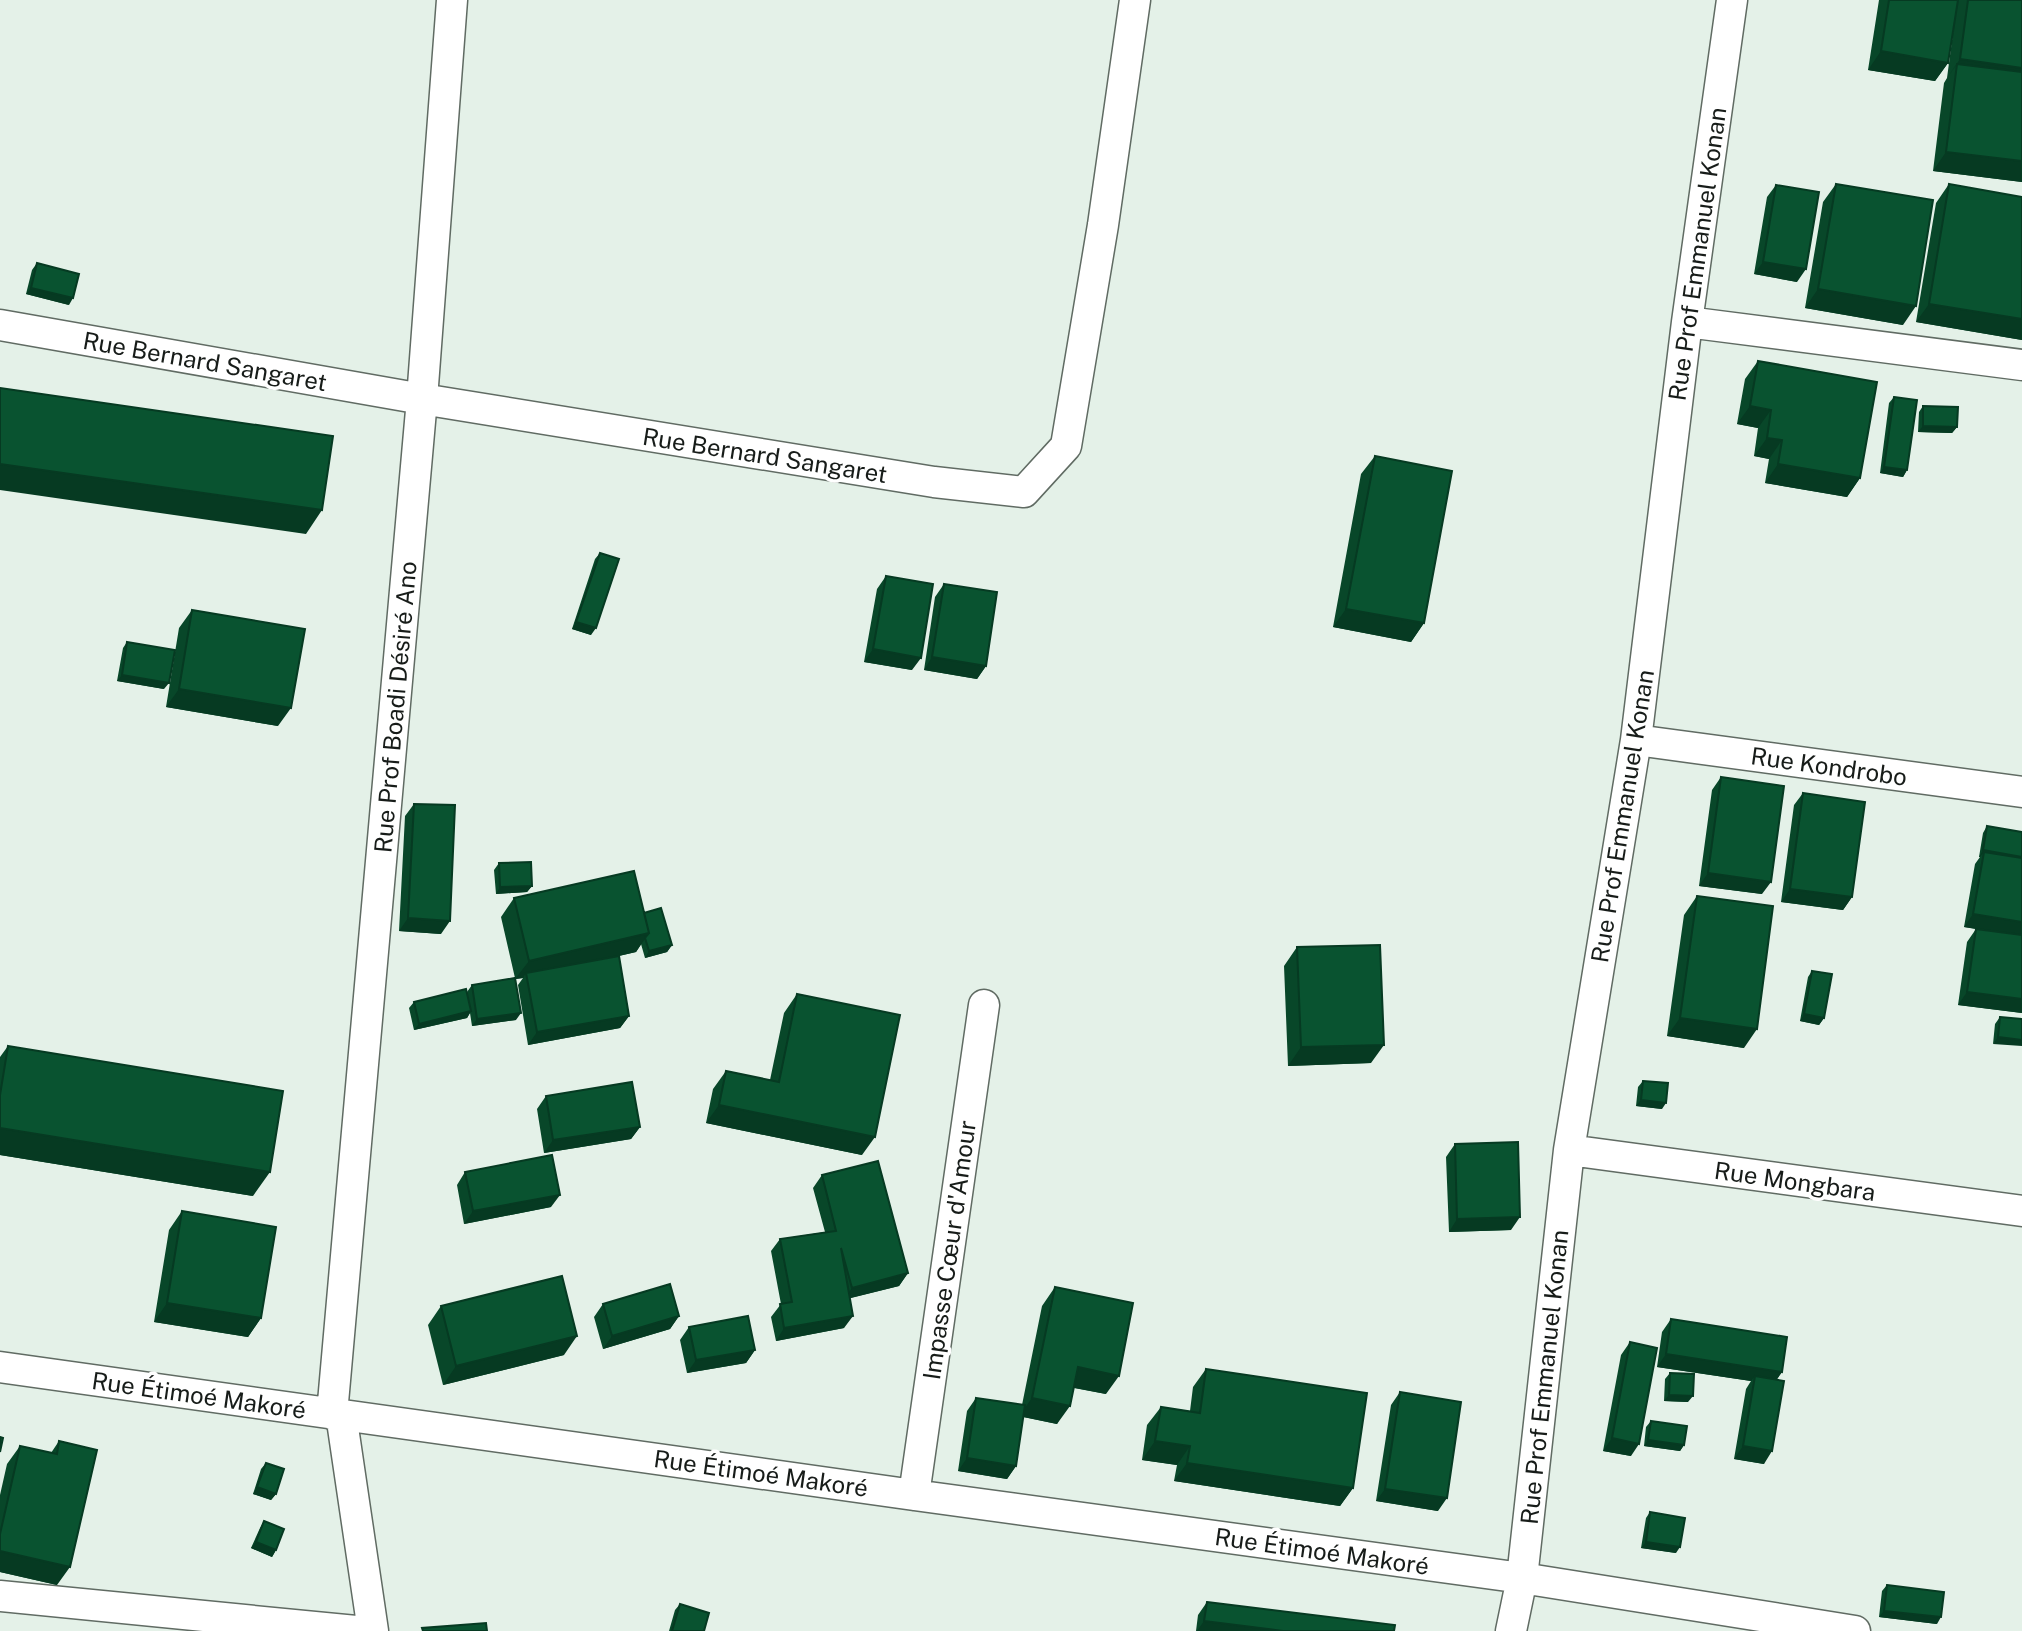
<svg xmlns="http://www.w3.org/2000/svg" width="2022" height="1631" font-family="'Public Sans',sans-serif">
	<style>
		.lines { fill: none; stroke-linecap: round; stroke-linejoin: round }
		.street-casing { stroke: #606b63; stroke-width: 33 }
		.street { stroke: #fff; stroke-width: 30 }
		.wall { fill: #084729 }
		.shaded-wall { fill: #063a22 }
		.building { fill: #095330; stroke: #063a22; stroke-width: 2 }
		.labels { text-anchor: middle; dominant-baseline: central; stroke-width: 7; stroke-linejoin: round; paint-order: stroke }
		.street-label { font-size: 24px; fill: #171c19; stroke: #fff }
	</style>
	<rect width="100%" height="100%" fill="#e4f1e8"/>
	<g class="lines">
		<g class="street-casing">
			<path id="street" d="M1687,322L2022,365
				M0,325L422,399L934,482L1024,492L1066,446L1103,225L1135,0
				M1636,740L2022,792
				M1569,1150L2022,1211
				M0,1367L914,1495L1522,1578L1855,1631
				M332,1414L422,399L452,0
				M341,1414L373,1631
				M914,1495L984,1005
				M0,1596L356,1631
				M1511,1631L1522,1578L1569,1150L1636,740L1687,322L1732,0"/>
		</g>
		<use href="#street" class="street"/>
	</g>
	<path class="wall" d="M1879,0H2022V182L1933,171L1944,83L1947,78L1955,18L1948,63L1935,81L1868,70Z
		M1836,184L1903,325L1805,308L1823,202Z
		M1949,184L2022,197V340L1916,322L1936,203Z
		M1776,185L1797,282L1754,274L1767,197Z
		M37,263L69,305L26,294L32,270Z
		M1758,361L1860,478L1847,497L1765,483L1769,459L1754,456L1758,428L1737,424L1745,379Z
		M1894,397L1907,470L1903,477L1880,473L1889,403Z
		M1923,406L1957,427L1952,433L1918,432L1919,412Z
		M1375,456L1424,623L1411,642L1333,627L1361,474Z
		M600,553L591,635L572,629L595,559Z
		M886,576L912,670L864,662L877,589Z
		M944,584L986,666L977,679L924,670L935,597Z
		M192,610L278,726L166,707L179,628Z
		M127,642L164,689L117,681L123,648Z
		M1721,777L1762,894L1699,886L1712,790Z
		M1803,793L1852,897L1843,910L1781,902L1794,805Z
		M414,804L441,934L399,931L405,816Z
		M1987,826L2022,1013L1958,1005L1967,942L1976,929H1978L1964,927L1975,864L1980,857H1979L1983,833Z
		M499,863L532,886L527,892L496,894L494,870Z
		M1697,896L1744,1048L1667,1036L1684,915Z
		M514,898L644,913L672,945L667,952L645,958L641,944L636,952L606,959L629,1016L620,1028L528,1045L518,985L523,978L516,979V1020L472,1026L470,1013L467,1018L414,1030L409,1008L414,1002L468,998L467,992L472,985L515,978L501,917Z
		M1297,947L1371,1063L1288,1066L1284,966Z
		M1812,971L1824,1018L1819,1025L1800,1021L1808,977Z
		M797,994L862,1155L706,1123L713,1089L726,1071L770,1080L784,1013Z
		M2000,1017L2022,1019L1993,1044L1995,1024Z
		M8,1046L253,1196L0,1155V1057Z
		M1643,1081L1662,1109L1636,1106L1638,1087Z
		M546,1096L640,1127L631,1139L544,1153L537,1109Z
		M1455,1144L1511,1230L1449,1232L1446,1157Z
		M465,1172L551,1207L464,1224L457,1185Z
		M822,1175L908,1273L899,1286L850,1298L844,1328L776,1341L771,1317L781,1304L771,1251L780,1239L825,1232L813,1188Z
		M182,1211L261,1318L248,1337L154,1322L169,1230Z
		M1055,1287L1106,1394L1074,1388L1057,1424L1023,1417L1016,1466L1007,1479L958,1471L967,1411L976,1398L1022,1405L1042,1306Z
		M603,1304L679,1316L670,1329L603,1349L594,1317Z
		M441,1306L564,1355L443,1385L428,1325Z
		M1671,1319L1782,1372L1776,1380L1764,1464L1734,1459L1746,1389L1751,1381L1657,1367L1662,1332Z
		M689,1327L755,1350L746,1363L687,1373L680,1340Z
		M1630,1342L1631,1456L1603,1451L1621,1355Z
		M1206,1369L1353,1488L1340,1506L1174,1481L1177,1465L1142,1460L1147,1425L1161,1407L1190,1411L1193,1387Z
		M1670,1373L1688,1402L1664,1401L1665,1379Z
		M1400,1392L1438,1511L1376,1501L1391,1405Z
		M1651,1421L1684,1445L1680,1451L1644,1446L1646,1427Z
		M59,1441L57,1585L0,1572V1495L7,1464L20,1446L51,1453Z
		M266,1463L276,1494L271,1500L253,1494L261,1469Z
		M1650,1512L1676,1553L1641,1548L1646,1518Z
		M264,1521L276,1550L272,1557L251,1548L260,1528Z
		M1887,1585L1937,1624L1879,1617L1882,1591Z
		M1207,1602L1394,1631H1196L1198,1615Z
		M680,1604L704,1631H669L675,1610Z"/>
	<path class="shaded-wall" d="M1881,51L1948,63L1935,81L1868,70Z
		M1960,59L2022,68V88L1957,64L1947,78Z
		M1946,152L2022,161V182L1933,171Z
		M1763,262L1806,269L1797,282L1754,274Z
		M31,288L73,298L69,305L26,294Z
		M1818,289L1916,306L1903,325L1805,308Z
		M1929,304L2022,319V340L1916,322Z
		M1750,406L1771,410L1758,428L1737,424Z
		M1923,426L1957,427L1952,433L1918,432Z
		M1767,438L1782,440L1769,459L1754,456Z
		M0,464L322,510L306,534L0,490Z
		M1778,464L1860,478L1847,497L1765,483Z
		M1884,467L1907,470L1903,477L1880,473Z
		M1346,609L1424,623L1411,642L1333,627Z
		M576,622L596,628L591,635L572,629Z
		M873,649L921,658L912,670L864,662Z
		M932,657L986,666L977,679L924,670Z
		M122,675L169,683L164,689L117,681Z
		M179,689L291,708L278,726L166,707Z
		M1983,850L2022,857V864L1984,852L1980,857H1979Z
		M1708,873L1771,882L1762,894L1699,886Z
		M532,886L527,892L496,894L500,887Z
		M1790,889L1852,897L1843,910L1781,902Z
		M1973,914L2022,922V937L1964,927Z
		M408,918L450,921L441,934L399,931Z
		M649,933L636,952L527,977L526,973L523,978L515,979L529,961Z
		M672,945L667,952L645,958L649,951Z
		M1967,992L2022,999V1013L1958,1005Z
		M471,1011L467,1018L414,1030L419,1024Z
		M521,1013L516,1020L472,1026L477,1019Z
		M1804,1014L1824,1018L1819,1025L1800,1021Z
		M629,1016L620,1028L528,1045L537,1032Z
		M1680,1018L1757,1029L1744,1048L1667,1036Z
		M1998,1037L2022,1040V1046L1993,1044Z
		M1384,1045L1371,1063L1288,1066L1301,1047Z
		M1641,1100L1666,1103L1662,1109L1636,1106Z
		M719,1105L875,1137L862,1155L706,1123Z
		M640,1127L631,1139L544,1153L553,1140Z
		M0,1128L270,1172L253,1196L0,1155Z
		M560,1195L551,1207L464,1224L473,1211Z
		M1520,1217L1511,1230L1449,1232L1457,1219Z
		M908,1273L899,1286L843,1300L852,1288Z
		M167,1303L261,1318L248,1337L154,1322Z
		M679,1316L670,1329L603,1349L612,1336Z
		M853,1316L844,1328L776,1341L784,1328Z
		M577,1336L564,1355L443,1385L456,1366Z
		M755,1350L746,1363L687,1373L696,1360Z
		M1666,1354L1782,1372L1773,1385L1755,1376L1751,1381L1657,1367Z
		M1078,1367L1119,1376L1106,1394L1065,1386Z
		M1669,1395L1693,1396L1688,1402L1664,1401Z
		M1032,1398L1070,1406L1057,1424L1019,1416Z
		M1612,1438L1639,1444L1631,1456L1603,1451Z
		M1648,1440L1684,1445L1680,1451L1644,1446Z
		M1155,1441L1190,1446L1177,1465L1142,1460Z
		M1743,1446L1772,1451L1764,1464L1734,1459Z
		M967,1458L1016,1466L1007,1479L958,1471Z
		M1187,1463L1353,1488L1340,1506L1174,1481Z
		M257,1487L276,1494L271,1500L253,1494Z
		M1385,1489L1447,1498L1438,1511L1376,1501Z
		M256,1542L276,1550L272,1557L251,1548Z
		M1646,1542L1680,1547L1676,1553L1641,1548Z
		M0,1551L70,1567L57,1585L0,1572Z
		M1884,1611L1941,1617L1937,1624L1879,1617Z
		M1204,1621L1283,1631H1197Z"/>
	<path class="building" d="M1889,0H1958L1948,63L1881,51Z
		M1968,0H2022V68L1960,59Z
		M1957,64L2022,72V161L1946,152Z
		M1836,184L1933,200L1916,306L1818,289Z
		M1949,184L2022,197V319L1929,304Z
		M1776,185L1819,192L1806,269L1763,262Z
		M37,263L79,274L73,298L31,288Z
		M1758,361L1877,382L1860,478L1778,464L1782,440L1767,438L1771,410L1750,406Z
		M0,388L333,436L322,510L0,464Z
		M1894,397L1917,400L1907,470L1884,467Z
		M1923,406L1958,407L1957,427L1923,426Z
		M1375,456L1452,471L1424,623L1346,609Z
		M600,553L619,559L596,628L576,622Z
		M886,576L933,584L921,658L873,649Z
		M944,584L997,592L986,666L932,657Z
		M192,610L305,629L291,708L179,689Z
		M127,642L175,650L169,683L122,675Z
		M1721,777L1784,786L1771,882L1708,873Z
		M1803,793L1865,802L1852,897L1790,889Z
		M414,804L455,805L450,921L408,918Z
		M1987,826L2022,832V857L1983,850Z
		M1984,852L2022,858V922L1973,914Z
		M531,862L532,886L500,887L499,863Z
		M634,871L649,933L529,961L514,898Z
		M1697,896L1773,906L1757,1029L1680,1018Z
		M661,908L672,945L649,951L645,938L649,933L644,913Z
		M1976,929L2022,935V999L1967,992Z
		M1380,945L1384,1045L1301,1047L1297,947Z
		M619,956L629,1016L537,1032L526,973Z
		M1812,971L1832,974L1824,1018L1804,1014Z
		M515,978L521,1013L477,1019L472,985Z
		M466,989L471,1011L419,1024L414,1002Z
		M797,994L900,1015L875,1137L719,1105L726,1071L779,1082Z
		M2000,1017L2022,1019V1040L1998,1037Z
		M8,1046L283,1091L270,1172L0,1128V1095Z
		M1643,1081L1668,1083L1666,1103L1641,1100Z
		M632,1082L640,1127L553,1140L546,1096Z
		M1518,1142L1520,1217L1457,1219L1455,1144Z
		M552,1155L560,1195L473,1211L465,1172Z
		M878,1161L908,1273L852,1288L841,1248L853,1316L784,1328L780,1304L792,1302L780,1239L836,1231L822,1175Z
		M182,1211L276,1227L261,1318L167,1303Z
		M562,1276L577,1336L456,1366L441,1306Z
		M670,1284L679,1316L612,1336L603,1304Z
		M1055,1287L1133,1303L1119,1376L1078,1367L1070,1406L1032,1398Z
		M748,1316L755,1350L696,1360L689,1327Z
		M1671,1319L1787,1337L1782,1372L1666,1354Z
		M1630,1342L1657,1348L1639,1444L1612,1438Z
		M1206,1369L1367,1393L1353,1488L1187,1463L1190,1446L1155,1441L1161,1407L1200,1413Z
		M1670,1373L1694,1374L1693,1396L1669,1395Z
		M1755,1376L1784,1381L1772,1451L1743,1446Z
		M1400,1392L1461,1402L1447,1498L1385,1489Z
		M976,1398L1025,1405L1016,1466L967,1458Z
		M1651,1421L1687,1426L1684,1445L1648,1440Z
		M0,1437L3,1438L0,1452Z
		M59,1441L97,1450L70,1567L0,1551V1534L20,1446L57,1454Z
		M266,1463L284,1469L276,1494L257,1487Z
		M1650,1512L1685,1518L1680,1547L1646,1542Z
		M264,1521L284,1529L276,1550L256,1542Z
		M1887,1585L1944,1592L1941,1617L1884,1611Z
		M1207,1602L1395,1625L1394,1631H1283L1204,1621Z
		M680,1604L709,1613L704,1631H672Z
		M486,1623L487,1631H423L422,1628Z"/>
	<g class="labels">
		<g class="street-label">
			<text transform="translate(1697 254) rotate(-82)">Rue Prof Emmanuel Konan</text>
			<text transform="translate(205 361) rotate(10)">Rue Bernard Sangaret</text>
			<text transform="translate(765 455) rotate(9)">Rue Bernard Sangaret</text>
			<text transform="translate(395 707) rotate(-85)">Rue Prof Boadi Désiré Ano</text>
			<text transform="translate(1829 766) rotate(8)">Rue Kondrobo</text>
			<text transform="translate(1622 816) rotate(-81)">Rue Prof Emmanuel Konan</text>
			<text transform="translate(1795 1181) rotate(8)">Rue Mongbara</text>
			<text transform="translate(949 1250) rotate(-82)">Impasse Cœur d'Amour</text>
			<text transform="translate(1544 1377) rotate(-84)">Rue Prof Emmanuel Konan</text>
			<text transform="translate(199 1395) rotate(8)">Rue Étimoé Makoré</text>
			<text transform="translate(761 1473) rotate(8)">Rue Étimoé Makoré</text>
			<text transform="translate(1322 1551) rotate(8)">Rue Étimoé Makoré</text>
		</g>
	</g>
</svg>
